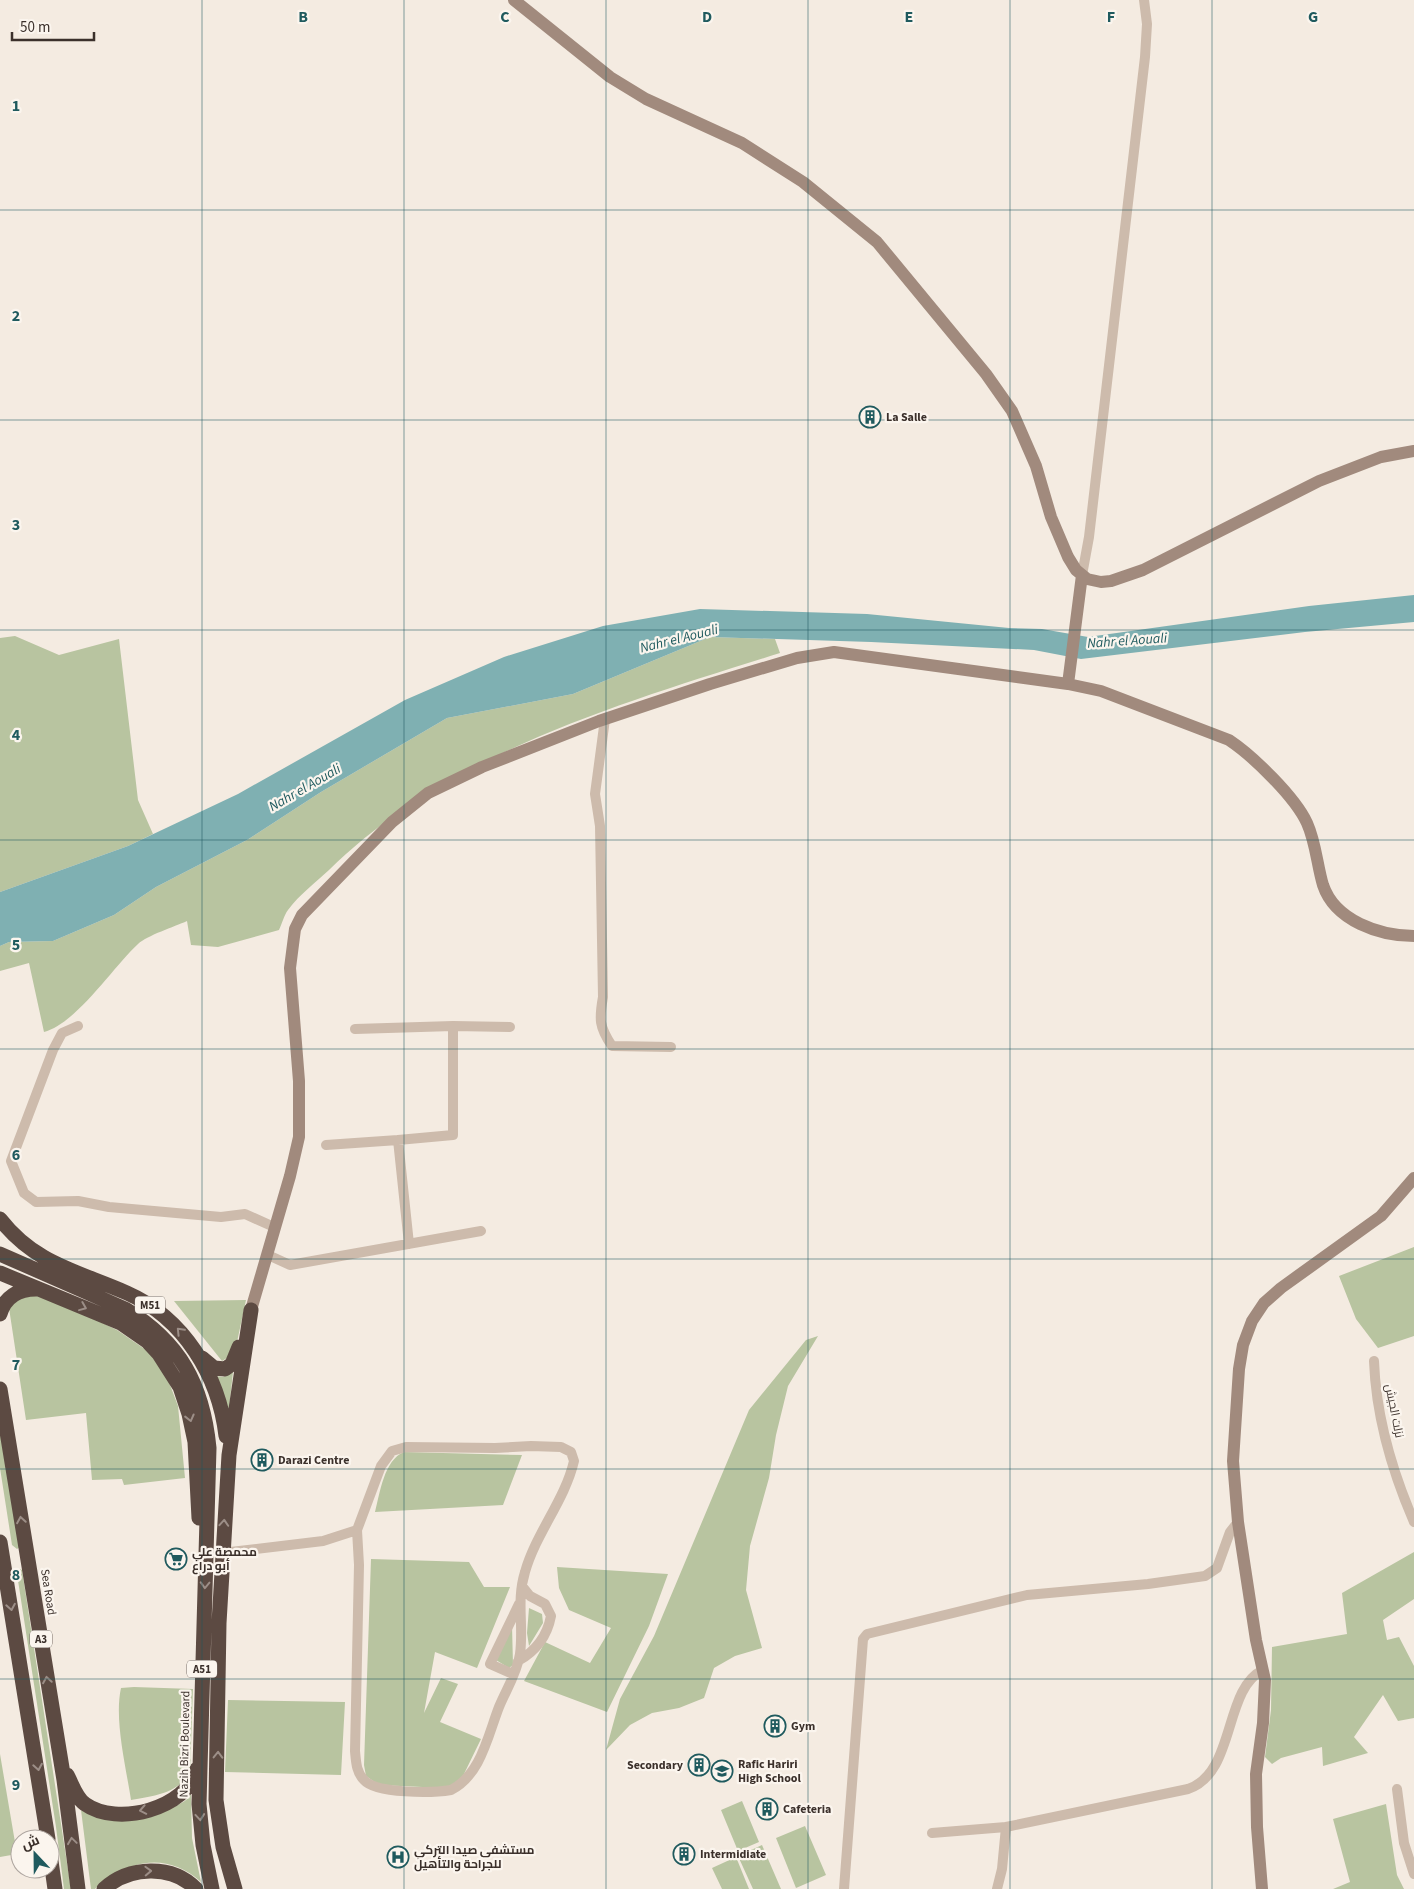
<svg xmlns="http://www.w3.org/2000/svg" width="1414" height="1889" font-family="'Source Sans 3',Cairo,sans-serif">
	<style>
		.green { fill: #b8c4a0 }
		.water { fill: #7fb0b2 }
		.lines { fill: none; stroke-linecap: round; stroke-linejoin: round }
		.street { stroke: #cdbbac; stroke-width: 10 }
		.secondary { stroke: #a18a7d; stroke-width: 12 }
		.highway { stroke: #5c4a42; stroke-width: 15 }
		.oneway { stroke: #9c8e87 }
		.grid { fill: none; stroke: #1f5a5e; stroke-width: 1; stroke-opacity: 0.55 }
		.labels { text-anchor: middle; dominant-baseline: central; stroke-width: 4.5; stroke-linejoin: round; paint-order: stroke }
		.shield { fill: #fbf5ee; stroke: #756b66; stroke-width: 1 }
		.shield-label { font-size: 11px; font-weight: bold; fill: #3b302b }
		.poi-label { font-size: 12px; font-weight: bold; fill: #3b302b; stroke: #fbf5ee; text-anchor: start }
		.street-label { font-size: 12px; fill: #3b302b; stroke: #fbf5ee }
		.water-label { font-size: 14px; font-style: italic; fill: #1f5a5e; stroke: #fbf5ee }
		.grid-label { font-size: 16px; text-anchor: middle; font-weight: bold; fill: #1f5a5e; stroke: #fbf5ee; stroke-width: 4.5; stroke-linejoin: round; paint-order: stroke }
	</style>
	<rect width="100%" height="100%" fill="#f4ebe1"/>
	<path class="green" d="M15,636L59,655L119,639L138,800L153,834L128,846L0,892V638Z
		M710,637L775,639L780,653C623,703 449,752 329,870C316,882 299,895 288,910C284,915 282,924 279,930L218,947L191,945L187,921C174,927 148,935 138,944C113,967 77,1023 44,1032L29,963L0,971V946L9,942L53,941L114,915L156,887L247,840L321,792L447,718L573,694Z
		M1414,1247V1336L1378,1348L1356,1319L1339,1276Z
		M39,1292L117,1330L149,1352L167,1377L178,1406L185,1478L124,1485L122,1479L92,1480L86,1413L26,1420L9,1308L17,1298Z
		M246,1300L237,1342L232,1355L222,1361L174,1301Z
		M818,1336L788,1386L776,1435L769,1478L750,1546L746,1590L762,1648L735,1656L714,1668L704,1698L679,1708L652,1713L630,1725L606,1750L620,1699L654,1636L749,1410L806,1340Z
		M233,1372L229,1408L226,1407L216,1376L223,1377Z
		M0,1426L20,1547L17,1549L12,1545L0,1468Z
		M404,1452L522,1455L503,1505L375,1512C380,1493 384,1460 404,1452Z
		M1414,1552V1599L1383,1620L1387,1640L1399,1637L1414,1666V1718L1398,1721L1383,1695L1354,1737L1368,1753L1323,1766L1322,1747L1281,1758L1272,1764L1265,1757L1271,1710L1272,1647L1347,1634L1342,1593Z
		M371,1559L469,1562L484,1587H510L477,1668L435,1652L424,1713L441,1678L458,1684L440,1722L481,1739L463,1776L454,1784L444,1788L379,1785L366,1776L364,1765Z
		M557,1567L668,1574L649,1626L607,1712L524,1681L545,1642L590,1663L611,1628L569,1610L559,1588Z
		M20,1569L22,1570L71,1889H64L56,1827L17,1574Z
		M529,1608L542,1614L543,1623L529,1646L527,1633Z
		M512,1625L513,1665L509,1668L496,1660Z
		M134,1687L193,1689L190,1775C171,1795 157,1795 131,1800C126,1767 114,1720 121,1688Z
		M228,1700L345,1702L341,1775L225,1772Z
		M0,1754L17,1854L0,1857Z
		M191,1794L192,1838L201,1882C173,1857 141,1857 111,1877C105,1881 99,1884 95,1889H91L81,1810C98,1821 182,1815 191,1794Z
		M742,1801L759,1842L738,1851L721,1810Z
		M1386,1804L1397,1875L1404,1889H1333L1350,1882L1333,1819Z
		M805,1826L826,1875L796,1888L776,1838Z
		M762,1845L781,1889H753L738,1856Z
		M736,1857L749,1889H722L712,1868Z"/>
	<path class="water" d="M1414,595V622L1305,632L1081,659L1034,650L871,642L710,637L573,694L447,718L321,792L247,840L156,887L114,915L53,941L9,942L0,946V892L128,846L238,794L405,700L504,657L603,626L700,609L867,614L1009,628L1042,629L1088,637L1309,606Z"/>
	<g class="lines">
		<path class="street" d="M1082,575L1089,537L1145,57L1147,24L1144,0
			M605,719L595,794L600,826L603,997C599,1019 599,1027 612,1046L671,1047
			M78,1026L62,1033L53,1050L11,1161L24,1193L36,1202L78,1201L109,1207L221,1217L245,1214L274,1227
			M355,1029L453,1026
			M326,1145L398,1140
			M409,1244L398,1140L453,1135V1026L510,1027
			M268,1255L290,1265L481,1231
			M1374,1361C1376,1417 1392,1471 1414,1522
			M531,1446L561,1447L571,1452L574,1461C565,1500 536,1533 525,1572C516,1601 524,1625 520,1654C517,1673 506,1690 499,1707C488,1735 481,1775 451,1790C433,1793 376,1794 364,1780C356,1772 356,1761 355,1751L359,1565L357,1530L381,1466L392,1451L406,1447L495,1448Z
			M222,1553L323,1541L357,1530
			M518,1661C536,1651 547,1637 551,1616L545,1604L530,1596L522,1586
			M513,1674L490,1664L519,1604
			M1397,1789L1404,1843L1414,1874
			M932,1833L1006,1827
			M844,1889L863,1639L867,1634L1027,1595L1148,1584L1205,1576L1217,1568L1230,1532L1238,1522
			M997,1889L1002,1869L1006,1827L1188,1789C1236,1773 1223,1689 1263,1670"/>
		<path class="secondary" d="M514,0L610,77L646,99L742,143L803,182L877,242L986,374L1012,411L1036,466L1051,517L1068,557L1076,570L1087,579L1101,582L1111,581L1143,570L1319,481L1381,457L1414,451
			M1068,684L1082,575
			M251,1310L290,1176L299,1137V1081L290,968L295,929L302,915L392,822L428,793L482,767L599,721L710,684L797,658L834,652L1068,684L1101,691L1229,740C1253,756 1295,797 1307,823C1316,843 1317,865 1323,885C1335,921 1380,936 1414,936
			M1262,1889L1257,1827L1256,1774L1263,1723L1265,1680L1256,1640L1238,1522L1233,1461L1239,1369L1243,1345L1252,1321L1264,1303L1281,1288L1381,1216L1414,1178"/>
		<path class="highway" d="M0,1219C35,1264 77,1271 127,1293C184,1318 219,1376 226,1436
			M0,1254L125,1309C180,1342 203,1385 209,1448L199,1804L203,1845L212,1889
			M0,1273L121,1323L147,1341L159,1354L180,1387L189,1414L195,1442L199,1518
			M0,1314C5,1297 18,1289 36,1289
			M202,1358L214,1368L225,1369L232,1364L239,1347
			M0,1389L64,1780L78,1889
			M0,1542L48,1839
			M67,1775C72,1784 76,1798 85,1804C117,1827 187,1809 197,1769
			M50,1854L55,1889
			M104,1889C129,1866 172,1864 196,1889
			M235,1889L223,1847L216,1800L219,1623L229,1455L251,1310"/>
	</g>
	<defs><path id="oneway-chevron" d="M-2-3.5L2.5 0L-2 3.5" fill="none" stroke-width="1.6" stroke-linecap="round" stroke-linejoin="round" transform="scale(1.25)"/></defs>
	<g class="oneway">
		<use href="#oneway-chevron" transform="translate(83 1307) rotate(22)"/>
		<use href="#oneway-chevron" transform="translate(180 1331) rotate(-134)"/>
		<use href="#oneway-chevron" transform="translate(190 1418) rotate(76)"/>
		<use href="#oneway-chevron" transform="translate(21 1520) rotate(-99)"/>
		<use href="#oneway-chevron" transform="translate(224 1523) rotate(-86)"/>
		<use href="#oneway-chevron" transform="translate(205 1585) rotate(92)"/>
		<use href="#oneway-chevron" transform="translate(11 1607) rotate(80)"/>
		<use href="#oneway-chevron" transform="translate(47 1680) rotate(-99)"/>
		<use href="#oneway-chevron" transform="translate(218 1755) rotate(-89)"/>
		<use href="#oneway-chevron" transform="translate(38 1767) rotate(80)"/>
		<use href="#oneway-chevron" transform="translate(143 1810) rotate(169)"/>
		<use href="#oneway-chevron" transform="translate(200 1817) rotate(85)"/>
		<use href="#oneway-chevron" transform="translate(72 1841) rotate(-98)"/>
		<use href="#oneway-chevron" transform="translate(148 1871) rotate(-2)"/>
	</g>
	<path class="grid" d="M202,0V1889M404,0V1889M606,0V1889M808,0V1889M1010,0V1889M1212,0V1889M0,210H1414M0,420H1414M0,630H1414M0,840H1414M0,1049H1414M0,1259H1414M0,1469H1414M0,1679H1414"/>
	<defs>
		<g id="building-ring" transform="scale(1.125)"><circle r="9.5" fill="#fbf5ee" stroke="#1f5a5e" stroke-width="1.5"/><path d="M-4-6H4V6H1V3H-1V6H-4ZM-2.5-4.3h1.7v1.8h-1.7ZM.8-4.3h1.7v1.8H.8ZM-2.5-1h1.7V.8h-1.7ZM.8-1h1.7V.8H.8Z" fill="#1f5a5e"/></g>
		<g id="supermarket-ring" transform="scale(1.125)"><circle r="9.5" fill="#fbf5ee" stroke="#1f5a5e" stroke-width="1.5"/><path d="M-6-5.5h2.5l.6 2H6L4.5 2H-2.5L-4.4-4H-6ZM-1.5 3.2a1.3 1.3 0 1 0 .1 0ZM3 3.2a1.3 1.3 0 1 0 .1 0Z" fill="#1f5a5e"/></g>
		<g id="school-ring" transform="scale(1.125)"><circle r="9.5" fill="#fbf5ee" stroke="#1f5a5e" stroke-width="1.5"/><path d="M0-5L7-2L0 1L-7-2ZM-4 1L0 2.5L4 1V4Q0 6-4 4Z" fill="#1f5a5e"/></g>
		<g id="hospital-ring" transform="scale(1.125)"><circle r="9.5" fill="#fbf5ee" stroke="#1f5a5e" stroke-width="1.5"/><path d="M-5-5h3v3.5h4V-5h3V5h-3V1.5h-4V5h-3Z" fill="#1f5a5e"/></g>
	</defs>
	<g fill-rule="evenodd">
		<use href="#building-ring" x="870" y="417"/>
		<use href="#building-ring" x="262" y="1460"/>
		<use href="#supermarket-ring" x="176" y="1559"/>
		<use href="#building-ring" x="775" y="1726"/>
		<use href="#building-ring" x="699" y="1765"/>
		<use href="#school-ring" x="722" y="1771"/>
		<use href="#building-ring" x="767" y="1809"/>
		<use href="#building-ring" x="684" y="1854"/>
		<use href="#hospital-ring" x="398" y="1857"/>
	</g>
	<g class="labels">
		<g class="shield">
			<rect x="135" y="1296.5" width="30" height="17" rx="4"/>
			<rect x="30" y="1630.5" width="22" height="17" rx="4"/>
			<rect x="187" y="1660.5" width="30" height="17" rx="4"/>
		</g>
		<g class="shield-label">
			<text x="150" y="1305">M51</text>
			<text x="41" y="1639">A3</text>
			<text x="202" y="1669">A51</text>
		</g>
		<g class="poi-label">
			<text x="886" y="417">La Salle</text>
			<text x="278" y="1460">Darazi Centre</text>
			<text x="192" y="1552">محمصة علي<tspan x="192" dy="14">أبو دراع</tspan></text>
			<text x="791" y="1726">Gym</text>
			<text x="738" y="1764">Rafic Hariri<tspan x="738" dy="14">High School</tspan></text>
			<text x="683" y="1765" text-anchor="end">Secondary</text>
			<text x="783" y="1809">Cafeteria</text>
			<text x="414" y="1850">مستشفى صيدا التركي<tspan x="414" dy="14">للجراحة والتأهيل</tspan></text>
			<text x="700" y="1854">Intermidiate</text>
		</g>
		<g class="street-label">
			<text transform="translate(1394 1411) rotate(79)">نزلت الجيش</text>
			<text transform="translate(48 1592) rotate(81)">Sea Road</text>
			<text transform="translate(185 1744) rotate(-89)">Nazih Bizri Boulevard</text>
		</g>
		<g class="water-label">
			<text transform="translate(679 639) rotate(-14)">Nahr el Aouali</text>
			<text transform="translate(1127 641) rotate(-4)">Nahr el Aouali</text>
			<text transform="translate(305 788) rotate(-30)">Nahr el Aouali</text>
		</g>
	</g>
	<g class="grid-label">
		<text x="303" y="22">B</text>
		<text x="505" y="22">C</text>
		<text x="707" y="22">D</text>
		<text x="909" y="22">E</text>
		<text x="1111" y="22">F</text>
		<text x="1313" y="22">G</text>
		<text x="16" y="111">1</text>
		<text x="16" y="321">2</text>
		<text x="16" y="530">3</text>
		<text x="16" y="740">4</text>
		<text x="16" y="950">5</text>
		<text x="16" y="1160">6</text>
		<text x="16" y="1370">7</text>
		<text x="16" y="1580">8</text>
		<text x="16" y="1790">9</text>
	</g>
	<g transform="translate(35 1854) rotate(338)"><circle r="24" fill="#fbf5ee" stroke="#aea6a0"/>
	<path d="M0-4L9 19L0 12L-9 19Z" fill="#1f5a5e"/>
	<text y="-8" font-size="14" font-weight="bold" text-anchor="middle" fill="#3b302b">ش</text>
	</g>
	<path d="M12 32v8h82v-8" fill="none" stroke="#3b302b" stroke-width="2.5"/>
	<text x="20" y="32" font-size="15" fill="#3b302b" stroke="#fbf5ee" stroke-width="4" paint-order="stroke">50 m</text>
</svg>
